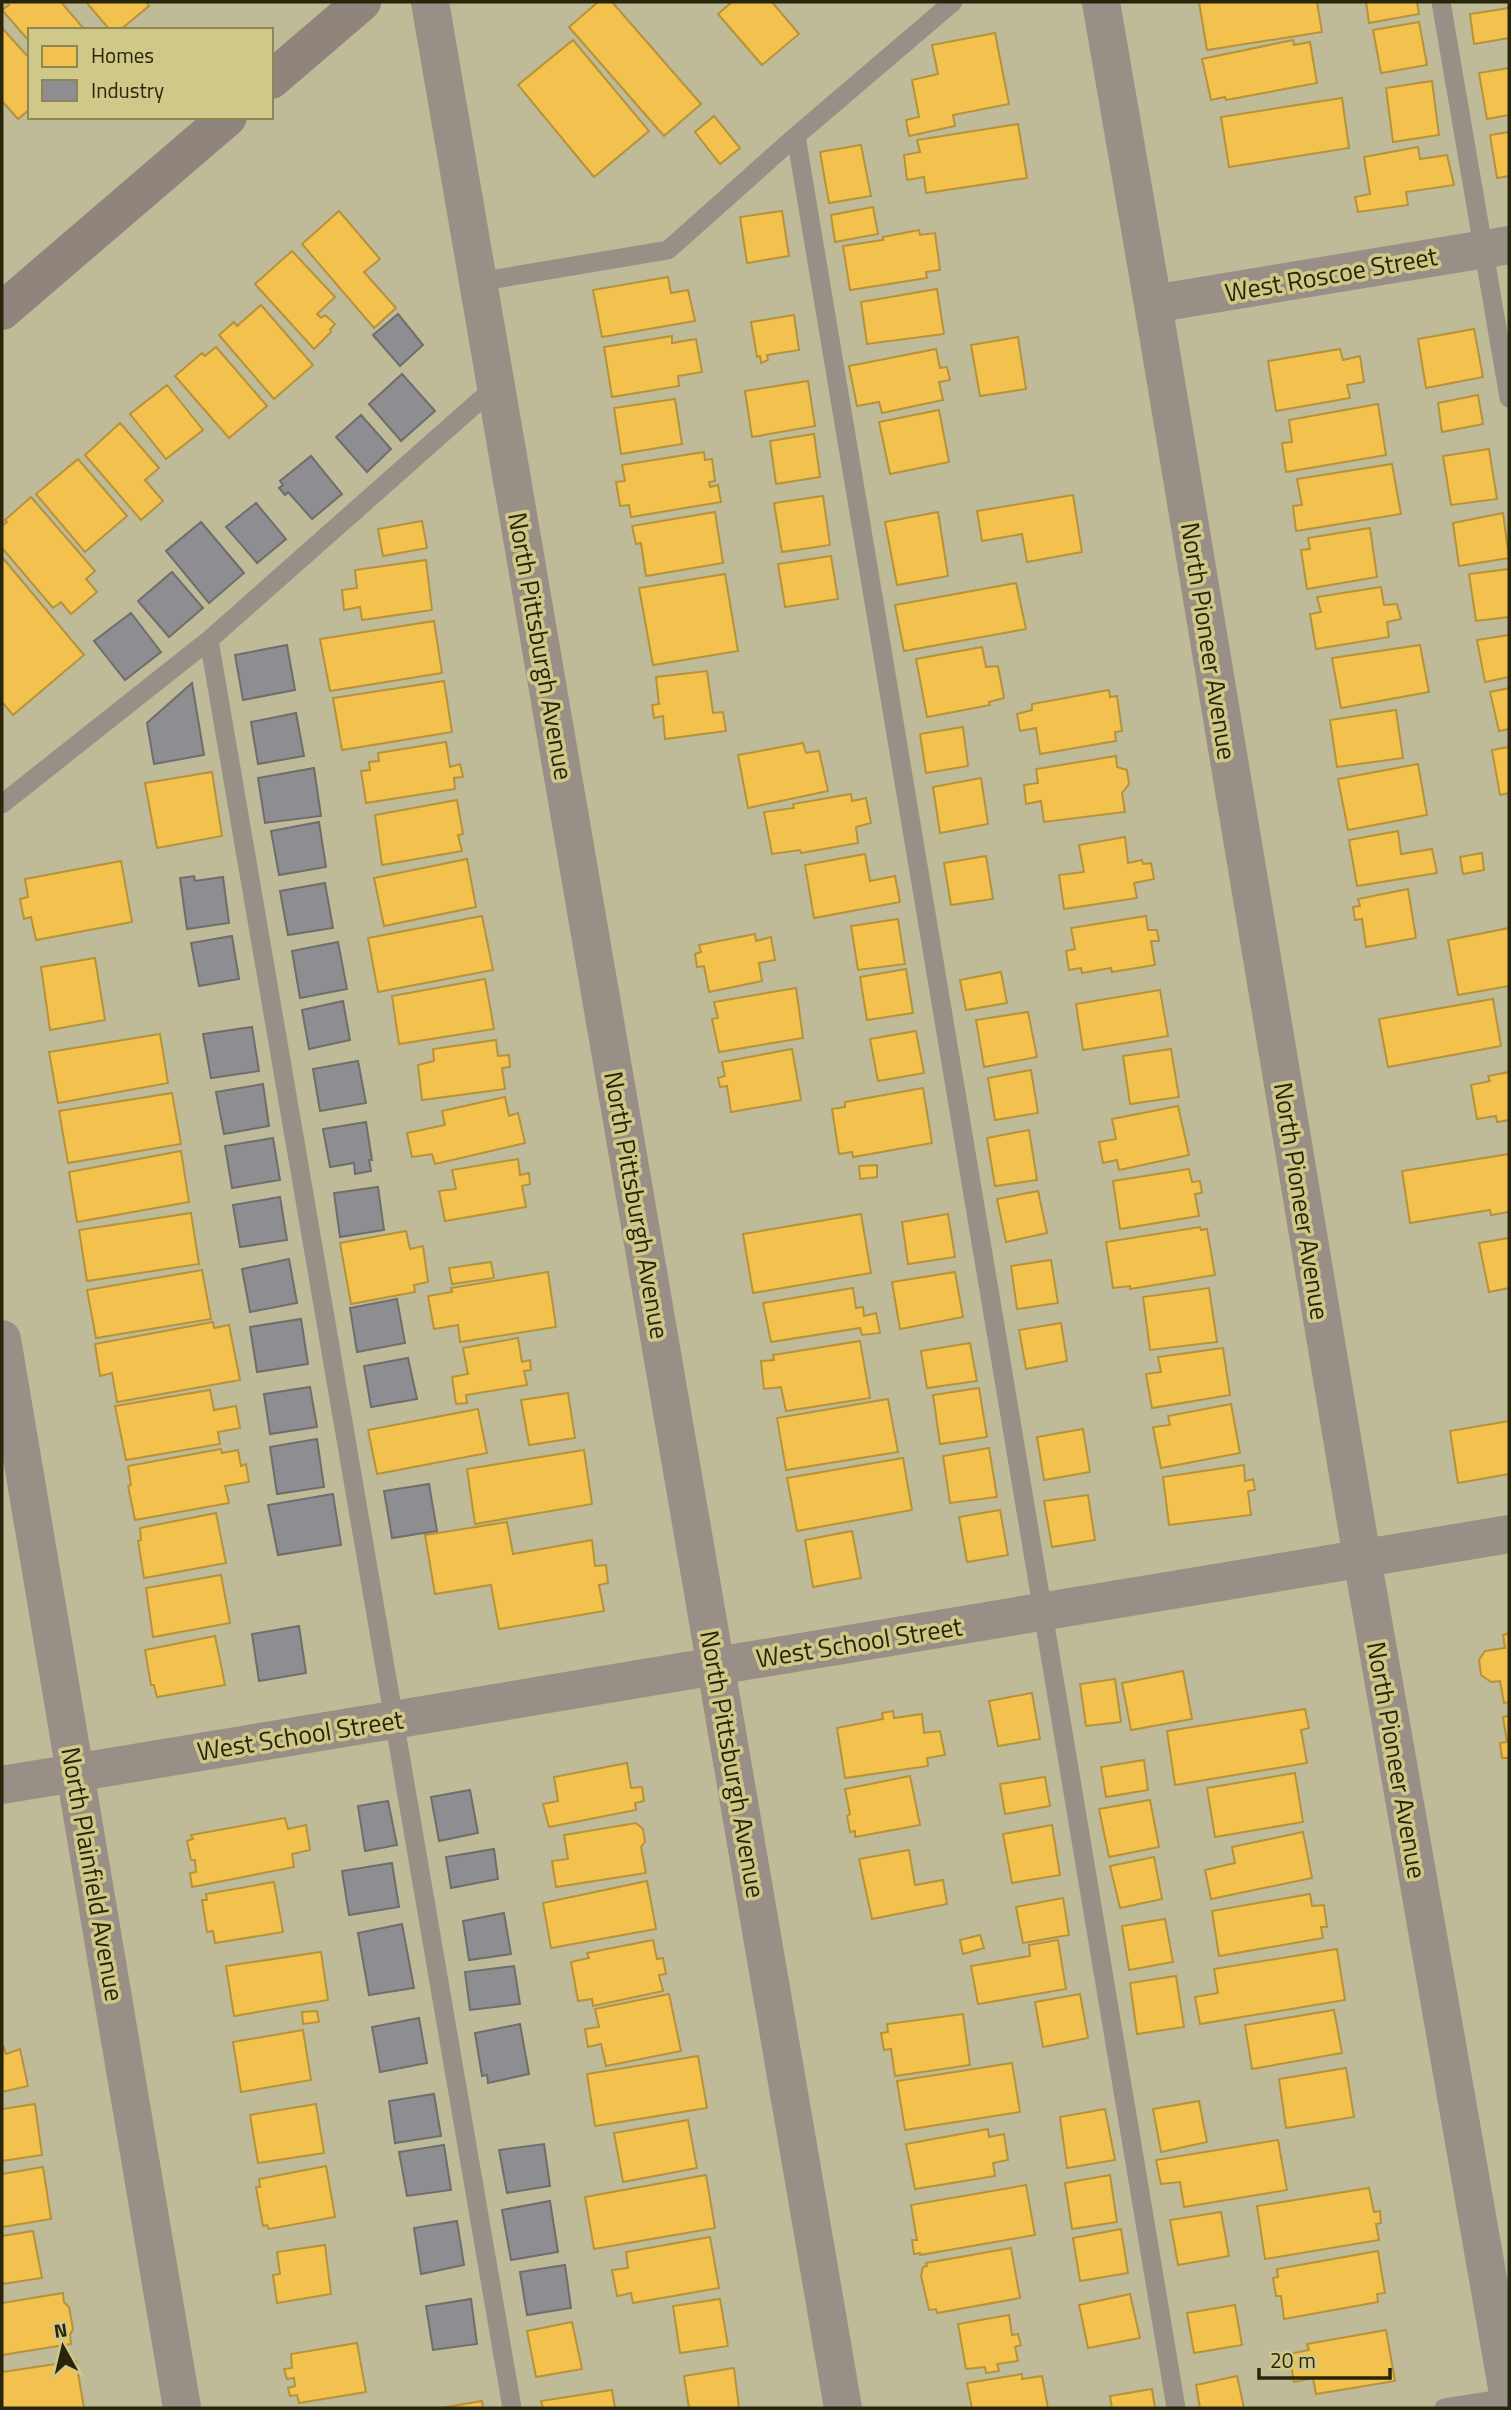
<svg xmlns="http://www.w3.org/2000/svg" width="1511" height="2410" font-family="'Titillium Web',sans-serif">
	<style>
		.homes { fill: #f2c14e; stroke: #b6923a; stroke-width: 2 }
		.industry { fill: #8d8d92; stroke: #6f6e6a; stroke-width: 2 }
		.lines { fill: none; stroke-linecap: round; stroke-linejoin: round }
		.service { stroke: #988f86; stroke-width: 19 }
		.minor { stroke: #988f86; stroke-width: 38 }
		.secondary { stroke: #8f857c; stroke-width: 38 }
		.labels { text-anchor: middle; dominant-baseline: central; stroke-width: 7; stroke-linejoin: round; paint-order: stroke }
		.street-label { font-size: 26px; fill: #29250b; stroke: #cfc888 }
	</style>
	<rect width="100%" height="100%" fill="#bfbb98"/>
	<path class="homes" d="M7,2H61L85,30H30V42L2,10L9,5Z
		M86,2H146L149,6L120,30H110Z
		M598,2H612L701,104L664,136L569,27Z
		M732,2H772L799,34L762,65L718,14Z
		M1199,2H1317L1322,32L1207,50Z
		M1366,2H1417L1419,14L1369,23Z
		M1509,8V38L1474,44L1470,14Z
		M1419,22L1427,65L1381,73L1373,30Z
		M2,28L30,59V109L18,119L2,101Z
		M995,33L1009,104L953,115L955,126L909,136L906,120L919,117L912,80L938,74L932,45Z
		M573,40L649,131L594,177L518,85Z
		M1293,40L1294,45L1310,42L1317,83L1226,100L1225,97L1211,100L1202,59Z
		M1509,68V115L1487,119L1479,73Z
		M1432,81L1439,135L1393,142L1386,88Z
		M1342,98L1349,148L1229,167L1221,117Z
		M714,116L740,148L720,164L695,132Z
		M1018,124L1027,178L926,193L924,177L907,180L904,155L920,152L917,140Z
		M1509,132V176L1497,178L1490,135Z
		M861,145L871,196L829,203L820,152Z
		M1418,147L1420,159L1447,155L1454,185L1406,192L1408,205L1358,212L1355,197L1370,194L1364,157Z
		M873,207L878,234L835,242L831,215Z
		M339,211L380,259L364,272L396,308L374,328L302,244Z
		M782,211L789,256L747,263L740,217Z
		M919,230L920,235L935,233L940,270L926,272L927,278L850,290L843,246L883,240V237Z
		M292,251L335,297L317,314L321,318L325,315L335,324L330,330L331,332L314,349L255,284Z
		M668,277L671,293L688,290L695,321L602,337L593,290Z
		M937,289L944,334L867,344L861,302Z
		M261,305L313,365L274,399L219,335L234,322L237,326Z
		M794,315L799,350L767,355L768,360L761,363L760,356L757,357L751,322Z
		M1474,329L1483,377L1426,388L1418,339Z
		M672,336V343L696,339L702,372L678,376L679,386L612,397L604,347Z
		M1018,337L1026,389L980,396L971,345Z
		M216,347L267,406L229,438L175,376L202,353L205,356Z
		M936,349L940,368L947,367L950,380L939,382L943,400L882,413L879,402L857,406L849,366Z
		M1340,349L1343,360L1360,356L1364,382L1347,385L1350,398L1276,411L1268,361Z
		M808,381L815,426L752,437L745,391Z
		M167,385L203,430L166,459L130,414Z
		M1478,395L1483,424L1442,432L1438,403Z
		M675,399L682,444L621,454L614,408Z
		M1378,404L1386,455L1286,472L1282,443L1292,442L1289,420Z
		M939,410L949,462L890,474L879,422Z
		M120,423L159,468L145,480L163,501L141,520L85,455Z
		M814,434L820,477L776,484L770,441Z
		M1489,449L1497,499L1451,505L1443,456Z
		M704,452L705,460L712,459L715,481L709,482L710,487L718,485L721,502L631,517L629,505L620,506L616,482L625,481L622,465Z
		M78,459L127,516L85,552L36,494Z
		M1392,464L1401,514L1296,531L1293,506L1302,505L1297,479Z
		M1073,495L1082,552L1027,562L1022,534L982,541L977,511Z
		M823,496L830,545L782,552L774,503Z
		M31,497L95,571L86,579L97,592L71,614L61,602L53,608L2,548V526L7,522L5,520Z
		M715,512L723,563L646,576L641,543L636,544L632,526Z
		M938,512L948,576L897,585L885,522Z
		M1503,513L1509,558L1459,566L1453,523Z
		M422,521L427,548L383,556L378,529Z
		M1370,528L1377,577L1307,589L1301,550L1310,549L1308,538Z
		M831,556L838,599L785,607L778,564Z
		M2,557L84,655L13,715L2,702Z
		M426,560L432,610L362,620L360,607L344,610L342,590L357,588L355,570Z
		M1509,569V617L1476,621L1469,574Z
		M725,574L738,651L653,665L639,588Z
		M1016,583L1026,629L904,651L895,605Z
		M1381,587L1384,605L1397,604L1401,619L1387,622L1389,637L1316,649L1310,614L1321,612L1317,597Z
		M434,621L442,673L330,691L320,639Z
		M1509,635V677L1485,682L1477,640Z
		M1420,645L1429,692L1341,708L1332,658Z
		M982,647L986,667L998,666L1004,698L989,702L990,705L927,717L916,659Z
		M707,671L713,713L723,712L726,731L665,739L663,716L654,718L652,705L659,704L656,677Z
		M444,681L452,732L342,750L333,698Z
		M1509,688V729L1499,731L1490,692Z
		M1109,690L1110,697L1117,696L1122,731L1115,732L1116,741L1040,754L1036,728L1020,731L1017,714L1032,710V704Z
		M1396,710L1403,758L1337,767L1330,720Z
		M963,727L968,766L926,773L920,734Z
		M446,742L450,767L460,764L463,777L454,778L455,789L366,803L361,771L370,770L369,762L379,761L378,753Z
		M803,743L806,753L819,751L828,791L748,808L738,755Z
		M1509,747V793L1500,795L1492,750Z
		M1116,756L1117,767L1127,770L1129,784L1122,793L1125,812L1044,822L1041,801L1026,804L1024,785L1038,783L1036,769Z
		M1418,764L1427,815L1348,830L1338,779Z
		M212,772L222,836L157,848L145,783Z
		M981,778L988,824L940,833L933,787Z
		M851,794L852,801L866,798L871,823L856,827L858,843L801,853L800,850L772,854L764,812L794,808L793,804Z
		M457,800L463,834L458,835L462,851L382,865L375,815Z
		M1398,831L1401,854L1432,849L1437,873L1357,886L1349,840Z
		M1125,837L1128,863L1142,860L1143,864L1151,863L1154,879L1134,883L1137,898L1064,909L1059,875L1084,872L1079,845Z
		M1482,853L1484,870L1463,874L1460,857Z
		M865,854L870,881L895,876L900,902L814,918L805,865Z
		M986,856L993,899L951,905L944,863Z
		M467,859L476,907L384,926L374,878Z
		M121,861L132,922L36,940L31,917L24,919L20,899L28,897L25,879Z
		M1408,889L1416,938L1366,947L1362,919L1355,920L1353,907L1360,906L1358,899Z
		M482,916L493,970L378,992L368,938Z
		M1146,916L1148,930H1157L1159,941H1151L1155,965L1112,972L1111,968L1082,973L1081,968L1069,970L1066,951L1075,949L1071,928Z
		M898,919L905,964L858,970L851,926Z
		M1509,928V986L1458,995L1448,940Z
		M755,934L756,941L771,937L775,960L759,963L762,981L709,992L704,966L697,967L695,954L701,952L699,945Z
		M95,958L105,1020L50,1030L41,967Z
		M906,969L913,1013L867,1020L860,977Z
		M1001,972L1007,1003L966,1010L960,980Z
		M485,979L494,1029L399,1044L392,996Z
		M796,988L803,1038L719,1052L712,1019L718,1018L714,1002Z
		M1160,990L1168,1036L1083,1050L1076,1004Z
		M1493,999L1501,1046L1388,1067L1379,1019Z
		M1028,1012L1037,1057L984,1067L976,1020Z
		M916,1031L924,1073L878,1081L870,1039Z
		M160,1034L168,1083L58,1103L49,1052Z
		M496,1040L498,1056L509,1055L510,1067L502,1068L505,1089L422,1100L418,1065L434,1061L433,1049Z
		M792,1049L801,1100L731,1112L727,1086L720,1087L718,1078L725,1076L722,1062Z
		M1171,1049L1179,1097L1130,1104L1123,1056Z
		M1031,1070L1038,1113L995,1120L988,1078Z
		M1509,1072V1120L1497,1122L1496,1116L1477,1119L1471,1085L1490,1081L1488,1076Z
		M923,1088L932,1143L853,1157L852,1152L839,1154L832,1109L845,1107V1102Z
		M172,1093L181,1144L68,1163L59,1111Z
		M505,1097L509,1116L518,1113L525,1143L435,1164L432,1154L412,1157L407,1133L445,1125L442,1111Z
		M1178,1106L1189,1155L1119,1170L1117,1160L1103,1163L1099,1142L1116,1139L1112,1119Z
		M1029,1130L1037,1180L995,1186L987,1138Z
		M181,1151L189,1202L77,1222L69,1172Z
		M1509,1154V1212L1491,1215L1490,1210L1410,1223L1402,1171Z
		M518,1159L520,1175L529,1173L530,1184L522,1186L526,1207L445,1221L439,1191L456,1189L452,1170Z
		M877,1165V1177L860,1179L859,1166Z
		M1189,1169L1192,1182L1200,1181L1202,1193L1195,1194L1199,1216L1120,1229L1113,1181Z
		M1038,1191L1047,1233L1006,1242L997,1199Z
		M191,1213L199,1264L87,1281L79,1230Z
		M861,1214L871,1273L753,1293L743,1234Z
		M948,1214L955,1257L908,1264L902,1222Z
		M1200,1227L1201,1230L1207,1229L1215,1275L1130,1289V1286L1113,1288L1106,1242Z
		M406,1231L410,1249L423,1246L428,1282L414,1285L415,1292L351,1304L340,1243Z
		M1509,1238V1288L1489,1292L1479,1243Z
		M1051,1260L1058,1303L1017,1309L1011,1266Z
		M491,1262L494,1278L452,1284L449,1268Z
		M202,1270L211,1319L96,1338L87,1290Z
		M548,1272L556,1327L460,1342L458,1325L434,1329L428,1296L452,1292L451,1288Z
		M955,1272L963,1317L900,1329L892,1282Z
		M853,1288L856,1308L863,1307L864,1316L876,1313L880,1333L862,1335L860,1328L771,1342L763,1303Z
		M1209,1288L1217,1342L1150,1350L1143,1297Z
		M213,1322L214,1328L229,1325L240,1380L117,1402L112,1373L100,1376L95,1344Z
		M1061,1323L1067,1361L1026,1369L1019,1330Z
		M518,1338L522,1362L530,1360L531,1370L524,1371L527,1385L466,1395L467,1403L456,1404L452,1377L468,1374L463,1348Z
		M860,1341L870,1398L786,1411L781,1387L764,1389L761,1361L774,1360L773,1355Z
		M970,1343L977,1381L927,1388L921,1351Z
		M1223,1348L1230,1395L1152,1408L1146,1374L1161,1372L1158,1357Z
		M979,1388L987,1437L940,1444L933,1395Z
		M210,1390L214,1410L236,1406L240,1428L218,1432L220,1444L126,1460L115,1406Z
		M568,1393L575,1438L529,1445L521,1400Z
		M888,1399L898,1452L786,1470L777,1418Z
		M1231,1404L1240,1453L1161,1468L1153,1427L1170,1425L1168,1416Z
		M478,1409L487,1453L377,1474L368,1430Z
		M1509,1421V1474L1458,1483L1450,1431Z
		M1083,1429L1090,1472L1044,1480L1037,1437Z
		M989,1448L997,1497L950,1503L943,1456Z
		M221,1449L222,1453L238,1450L241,1466L246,1464L249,1482L225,1486L229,1503L135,1520L128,1486L131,1485L128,1466Z
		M584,1450L592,1504L475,1524L467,1469Z
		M903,1458L912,1510L797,1531L787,1478Z
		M1244,1465L1245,1481L1253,1479L1255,1490L1248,1491L1251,1515L1169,1525L1163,1477Z
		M1088,1495L1095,1540L1052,1547L1044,1501Z
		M1000,1510L1008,1555L967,1562L959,1517Z
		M216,1513L226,1563L144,1578L138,1541L141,1540L140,1528Z
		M507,1522L513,1554L592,1540L595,1566L606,1565L608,1583L599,1585L604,1611L499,1629L491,1585L435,1594L425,1535Z
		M852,1531L861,1578L813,1587L805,1540Z
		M221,1575L230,1623L153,1637L146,1588Z
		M1509,1633V1702L1504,1703L1500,1681L1491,1682L1481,1675L1479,1660L1485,1651L1505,1648L1503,1635Z
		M215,1636L225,1685L157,1697L154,1685H151L145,1650Z
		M1183,1671L1192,1719L1131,1730L1122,1683Z
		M1115,1679L1121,1722L1086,1726L1080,1684Z
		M1032,1693L1040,1739L998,1746L989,1701Z
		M1305,1709L1309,1728L1301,1730L1307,1763L1175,1785L1167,1731Z
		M893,1711L894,1718L922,1714L924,1733L940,1731L945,1755L927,1758L928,1766L845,1778L837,1728L883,1719L882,1713Z
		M1509,1716V1758H1502L1500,1743L1507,1742L1503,1717Z
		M1144,1760L1148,1790L1106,1797L1101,1767Z
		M627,1763L631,1788L642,1787L644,1801L635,1803L636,1810L549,1827L543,1804L558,1801L554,1777Z
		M1295,1773L1303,1822L1215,1837L1207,1788Z
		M910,1776L920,1825L855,1837V1831L850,1832L847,1816L850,1814L845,1789Z
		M1045,1777L1050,1806L1005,1814L1000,1784Z
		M1150,1800L1159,1847L1109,1857L1099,1809Z
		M285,1818L288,1829L306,1825L310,1850L292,1854L294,1867L192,1887L190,1873L196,1872L195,1860H191L187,1841L193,1839L191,1835Z
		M636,1823L643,1829L645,1842L641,1847L646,1873L556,1887L552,1861L568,1859L564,1835Z
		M1052,1825L1060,1875L1012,1883L1003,1834Z
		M1303,1832L1312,1878L1211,1899L1205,1870L1235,1863L1232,1847Z
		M909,1850L915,1885L943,1880L947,1904L872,1919L859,1859Z
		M1154,1857L1162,1899L1120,1908L1110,1866Z
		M647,1881L656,1929L551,1948L543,1903Z
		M274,1882L283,1932L215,1943L213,1931L207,1932L202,1900H207L206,1894Z
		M1310,1894L1312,1906L1324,1905L1327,1927H1321L1323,1938L1219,1956L1212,1911Z
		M1063,1898L1069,1935L1023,1943L1016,1907Z
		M1165,1919L1173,1962L1129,1970L1122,1926Z
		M980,1935L984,1948L963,1954L960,1940Z
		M653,1940L657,1959L663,1958L666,1974L659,1975L663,1991L593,2006L592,1999L578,2001L571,1962L589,1958L587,1953Z
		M1058,1940L1066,1989L978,2004L971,1966L1030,1956L1029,1945Z
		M1337,1949L1345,2000L1200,2024L1195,1997L1218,1993L1214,1969Z
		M321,1952L328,2000L234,2016L226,1966Z
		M1176,1976L1184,2027L1137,2034L1130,1983Z
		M669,1994L681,2051L606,2066L601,2044L588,2047L585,2029L599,2027L595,2009Z
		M1080,1994L1088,2038L1043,2047L1035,2002Z
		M1334,2010L1342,2053L1252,2069L1245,2025Z
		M317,2011L319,2022L303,2024L302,2012Z
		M963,2014L970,2065L895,2076L891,2049L884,2050L881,2033L888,2032L887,2024Z
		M303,2030L311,2080L241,2092L233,2042Z
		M3,2045L6,2054L20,2049L28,2086L2,2092Z
		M698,2056L707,2108L595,2126L587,2074Z
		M1012,2063L1020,2112L905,2130L897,2081Z
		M1346,2068L1354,2117L1286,2128L1279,2079Z
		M1199,2101L1207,2142L1161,2152L1153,2109Z
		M35,2104L42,2155L2,2161V2109Z
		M316,2104L324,2153L258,2163L250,2115Z
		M1105,2109L1115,2160L1067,2168L1060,2117Z
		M688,2120L697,2168L623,2182L614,2133Z
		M988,2129L989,2137L1004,2134L1008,2160L993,2163L995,2176L915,2189L906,2144Z
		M1278,2140L1287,2190L1184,2207L1180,2182L1161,2184L1156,2160Z
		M326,2166L335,2217L269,2229L267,2225L263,2226L256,2187H260L259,2179Z
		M43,2167L51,2219L2,2227V2174Z
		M706,2175L715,2228L594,2249L585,2197Z
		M1110,2175L1117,2222L1072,2229L1065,2183Z
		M1026,2185L1035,2235L920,2255V2253L914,2254L912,2240H917L911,2205Z
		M1369,2188L1374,2212L1380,2211L1381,2223L1376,2224L1379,2240L1265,2259L1257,2206Z
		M1221,2212L1229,2256L1178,2265L1170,2220Z
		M1121,2229L1128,2273L1080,2281L1073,2238Z
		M33,2231L42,2278L2,2284V2236Z
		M710,2237L719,2288L633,2303L631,2293L617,2296L612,2270L628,2268L626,2252Z
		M325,2245L331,2294L277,2303L273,2275L280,2274L277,2252Z
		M1011,2248L1020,2298L937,2313L936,2309L929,2310L921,2276L923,2267L927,2266L926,2263Z
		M1378,2251L1385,2293L1377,2294L1378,2302L1284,2319L1281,2296H1276L1273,2278L1278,2277L1277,2269Z
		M63,2293L64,2302L69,2307L73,2329L70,2335L71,2344L2,2355V2303Z
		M1130,2294L1140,2338L1088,2348L1079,2305Z
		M720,2299L728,2346L680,2353L673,2306Z
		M1235,2305L1242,2345L1194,2353L1187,2313Z
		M1009,2315L1012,2335L1018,2334L1021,2345L1015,2347L1018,2361L997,2364L999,2371L986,2373L985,2367L966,2369L958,2324Z
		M572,2322L582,2369L536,2377L527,2331Z
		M1386,2330L1395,2381L1316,2394L1313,2378L1294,2382L1289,2354L1309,2350L1307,2344Z
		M357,2343L366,2392L299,2403L297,2395L290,2396L288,2388L295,2386L294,2378L287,2379L284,2369L292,2368L291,2354Z
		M76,2361L84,2408H2V2372Z
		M734,2368L739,2408H689L684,2376Z
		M1022,2374V2379L1042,2376L1048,2408H972L967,2383Z
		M1237,2376L1244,2408H1200L1196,2385Z
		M1152,2389L1155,2408H1112L1110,2396Z
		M612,2390L615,2408H543L541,2401Z
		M482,2401L483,2408H441Z"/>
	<path class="industry" d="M398,314L423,345L400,366L373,335Z
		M402,374L435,411L401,441L369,404Z
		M361,415L391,449L367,472L336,437Z
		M311,456L342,494L312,519L288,492L285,495L279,488L283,485L280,481Z
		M256,503L286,539L257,563L226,527Z
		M201,522L244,573L209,603L166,551Z
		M172,572L203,608L169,637L138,601Z
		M131,613L161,652L125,680L94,641Z
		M287,645L295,690L243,700L235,655Z
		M192,683L204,755L154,764L147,723Z
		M296,713L304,756L258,764L251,722Z
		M314,768L321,816L265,823L258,778Z
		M319,822L326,867L279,875L271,831Z
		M194,876L195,881L223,877L229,923L187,929L180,878Z
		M325,883L333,928L288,935L280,891Z
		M232,936L239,979L199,986L191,943Z
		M338,942L347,989L300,998L292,951Z
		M343,1001L350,1040L309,1049L302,1010Z
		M252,1027L259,1071L211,1078L203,1034Z
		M358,1061L366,1103L320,1111L313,1069Z
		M263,1084L269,1126L224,1134L216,1092Z
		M366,1122L372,1160H369L371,1171L355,1174L354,1163L330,1167L323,1129Z
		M273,1138L280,1180L232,1188L225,1146Z
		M378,1187L384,1230L340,1237L334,1193Z
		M280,1197L287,1240L240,1247L233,1205Z
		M289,1259L297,1303L250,1312L242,1269Z
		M397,1299L405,1343L357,1352L350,1308Z
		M301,1319L308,1364L257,1372L250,1327Z
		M408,1358L417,1399L371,1407L364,1366Z
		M310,1387L317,1427L270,1434L264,1394Z
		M317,1439L324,1487L277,1494L270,1447Z
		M429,1484L437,1531L392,1538L384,1491Z
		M333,1494L341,1545L278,1555L268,1505Z
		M299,1626L306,1673L259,1681L252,1634Z
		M470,1790L478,1833L439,1841L431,1797Z
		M388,1801L397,1845L365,1851L358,1806Z
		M494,1849L498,1879L451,1888L446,1857Z
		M392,1863L399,1907L349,1915L342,1871Z
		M504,1913L511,1954L469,1960L463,1921Z
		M402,1924L414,1988L369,1995L358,1933Z
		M514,1966L520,2004L470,2010L465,1972Z
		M419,2018L427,2063L380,2072L372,2027Z
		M520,2024L529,2074L488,2083L487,2075L482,2076L475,2033Z
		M434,2094L441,2136L395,2143L389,2101Z
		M544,2144L550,2186L507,2193L499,2150Z
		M444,2145L451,2190L407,2196L399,2152Z
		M550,2201L558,2252L511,2260L502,2210Z
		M457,2221L464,2265L421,2274L414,2228Z
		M565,2265L571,2308L527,2315L520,2272Z
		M471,2299L477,2344L433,2350L426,2306Z"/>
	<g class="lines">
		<path class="service" d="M1441,2L1509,398
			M796,136L1176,2408
			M478,282L668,250L796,136L953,2
			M209,640L512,2408
			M2,804L209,640L496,386
			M1444,2408L1509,2398"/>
		<path class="minor" d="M430,2L843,2408
			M1101,2L1153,304L1362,1558L1509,2399
			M1153,304L1509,245
			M2,1339L182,2408
			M2,1785L1509,1534"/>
		<path class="secondary" d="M271,80L362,2
			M2,311L228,117"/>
	</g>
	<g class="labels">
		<g class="street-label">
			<text transform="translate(1331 274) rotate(-10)">West Roscoe Street</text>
			<text transform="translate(1209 641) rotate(81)">North Pioneer Avenue</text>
			<text transform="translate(541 646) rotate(80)">North Pittsburgh Avenue</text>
			<text transform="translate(1302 1201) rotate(81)">North Pioneer Avenue</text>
			<text transform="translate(637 1205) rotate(80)">North Pittsburgh Avenue</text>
			<text transform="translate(859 1642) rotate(-9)">West School Street</text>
			<text transform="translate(300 1735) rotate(-9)">West School Street</text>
			<text transform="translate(1397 1760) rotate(80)">North Pioneer Avenue</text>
			<text transform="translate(733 1764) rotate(80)">North Pittsburgh Avenue</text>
			<text transform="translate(93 1874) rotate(80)">North Plainfield Avenue</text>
		</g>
	</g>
	<rect width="1511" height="2410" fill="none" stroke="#29250b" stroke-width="7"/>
	<rect x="28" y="28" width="245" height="91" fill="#cfc888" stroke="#8d8756" stroke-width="2"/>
	<rect x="42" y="46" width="35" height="21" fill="#f2c14e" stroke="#8d8756" stroke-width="2"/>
	<text x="91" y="63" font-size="21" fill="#29250b">Homes</text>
	<rect x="42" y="80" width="35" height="21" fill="#8d8d92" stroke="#8d8756" stroke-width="2"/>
	<text x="91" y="98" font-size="21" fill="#29250b">Industry</text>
	<g transform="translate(63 2347) rotate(352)" stroke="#cfc888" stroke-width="5" paint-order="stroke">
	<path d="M0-5L12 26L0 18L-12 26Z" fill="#29250b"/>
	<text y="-10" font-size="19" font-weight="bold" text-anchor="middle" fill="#29250b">N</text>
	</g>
	<path d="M1259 2368v10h131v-10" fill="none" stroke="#29250b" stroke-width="3.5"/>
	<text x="1270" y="2368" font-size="21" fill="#29250b" stroke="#cfc888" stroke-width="5" paint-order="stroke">20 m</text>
</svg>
